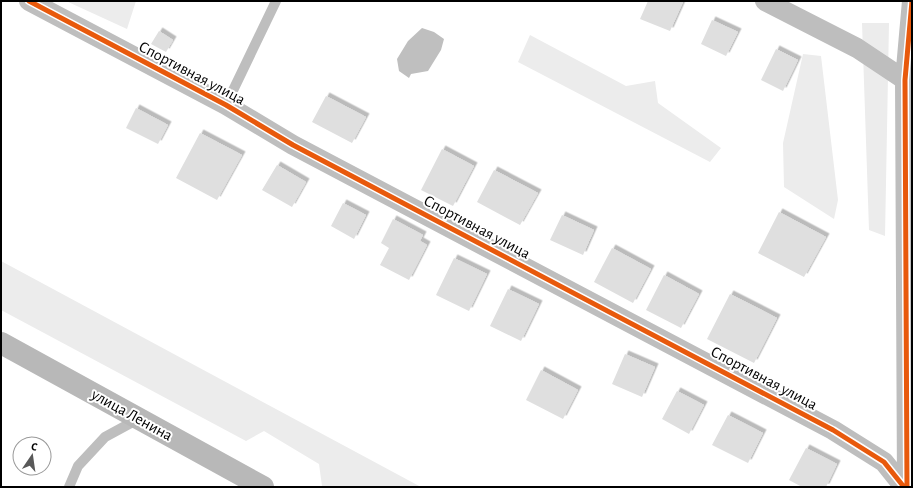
<svg xmlns="http://www.w3.org/2000/svg" width="913" height="488" font-family="'Alegreya Sans',sans-serif">
	<style>
		.green { fill: #ececec }
		.water { fill: #bfbfbf }
		.building { fill: #dfdfdf; filter: url(#shadow) }
		.lines { fill: none; stroke-linecap: round; stroke-linejoin: round }
		.lane { stroke: #bebebe; stroke-width: 10 }
		.street { stroke: #bebebe; stroke-width: 20 }
		.secondary { stroke: #b8b8b8; stroke-width: 22 }
		.cycleway-casing { stroke: #fff; stroke-width: 8 }
		.cycleway { stroke: #e8590c; stroke-width: 5 }
		.labels { text-anchor: middle; dominant-baseline: central; stroke-width: 4; stroke-linejoin: round; paint-order: stroke }
		.street-label { font-size: 16px; fill: #000; stroke: #fff }
	</style>
	<defs>
		<filter id="shadow"><feDropShadow dx="3.5" dy="-3.5" stdDeviation="0" flood-color="#0004"/></filter>
	</defs>
	<rect width="100%" height="100%" fill="#fff"/>
	<path class="green" d="M66,1H136L127,29Z
		M862,23H889L885,236L869,230Z
		M530,35L626,86L655,81L658,103L721,148L710,162L518,62Z
		M803,54L821,56L838,200L834,219L784,187L783,143Z
		M1,261L421,487H324L322,486L319,464L264,431L246,441L1,310Z"/>
	<path class="water" d="M422,28L434,32L444,39L441,50L428,71L411,74L409,78L399,71L397,59L408,41Z"/>
	<path class="building" d="M648,1L683,2L670,31L640,19Z
		M712,20L738,32L726,56L701,44Z
		M159,31L173,40L166,52L151,44Z
		M776,49L798,60L783,91L761,80Z
		M326,96L366,117L352,143L312,122Z
		M136,108L168,125L158,144L126,128Z
		M200,133L242,155L217,200L176,178Z
		M442,149L474,166L453,206L421,190Z
		M277,165L306,182L292,207L262,190Z
		M494,170L538,193L520,225L477,202Z
		M343,203L366,215L354,239L331,226Z
		M779,212L826,237L804,277L758,253Z
		M562,215L594,230L583,255L550,240Z
		M393,219L423,235L420,241L427,245L409,280L380,265L389,248L381,243Z
		M612,248L651,269L633,303L594,282Z
		M454,258L487,274L469,311L436,295Z
		M664,275L699,294L681,328L646,310Z
		M508,289L539,304L521,341L490,326Z
		M730,294L777,318L754,363L707,339Z
		M625,354L655,367L642,397L612,384Z
		M541,370L578,390L563,419L526,400Z
		M677,391L704,405L689,434L662,419Z
		M728,415L763,433L748,463L712,445Z
		M806,448L837,464L826,487H802L789,480Z"/>
	<g class="lines">
		<path class="lane" d="M226,105L276,1
			M69,487L78,466L105,437L140,418"/>
		<path class="street" d="M29,1L226,105L293,145L833,430L884,462L904,487
			M765,1L857,48L905,80
			M907,487L905,80L912,1"/>
		<path class="secondary" d="M1,343L263,487"/>
		<g class="cycleway-casing">
			<path id="cycleway" d="M29,1L226,105L293,145L833,430L884,462L904,487
				M907,487L905,80L912,1"/>
		</g>
		<use href="#cycleway" class="cycleway"/>
	</g>
	<g class="labels">
		<g class="street-label">
			<text transform="translate(192 73) rotate(28)">Спортивная улица</text>
			<text transform="translate(477 227) rotate(28)">Спортивная улица</text>
			<text transform="translate(764 378) rotate(28)">Спортивная улица</text>
			<text transform="translate(132 415) rotate(29)">улица Ленина</text>
		</g>
	</g>
	<rect width="913" height="488" fill="none" stroke="#000000" stroke-width="4"/>
	<g transform="translate(32 456) rotate(13)"><circle r="19" fill="#ffffff" stroke="#999999"/>
	<path d="M0-3L7 15L0 10L-7 15Z" fill="#595959"/>
	<text y="-6" font-size="11" font-weight="bold" text-anchor="middle" fill="#000000">С</text>
	</g>
</svg>
